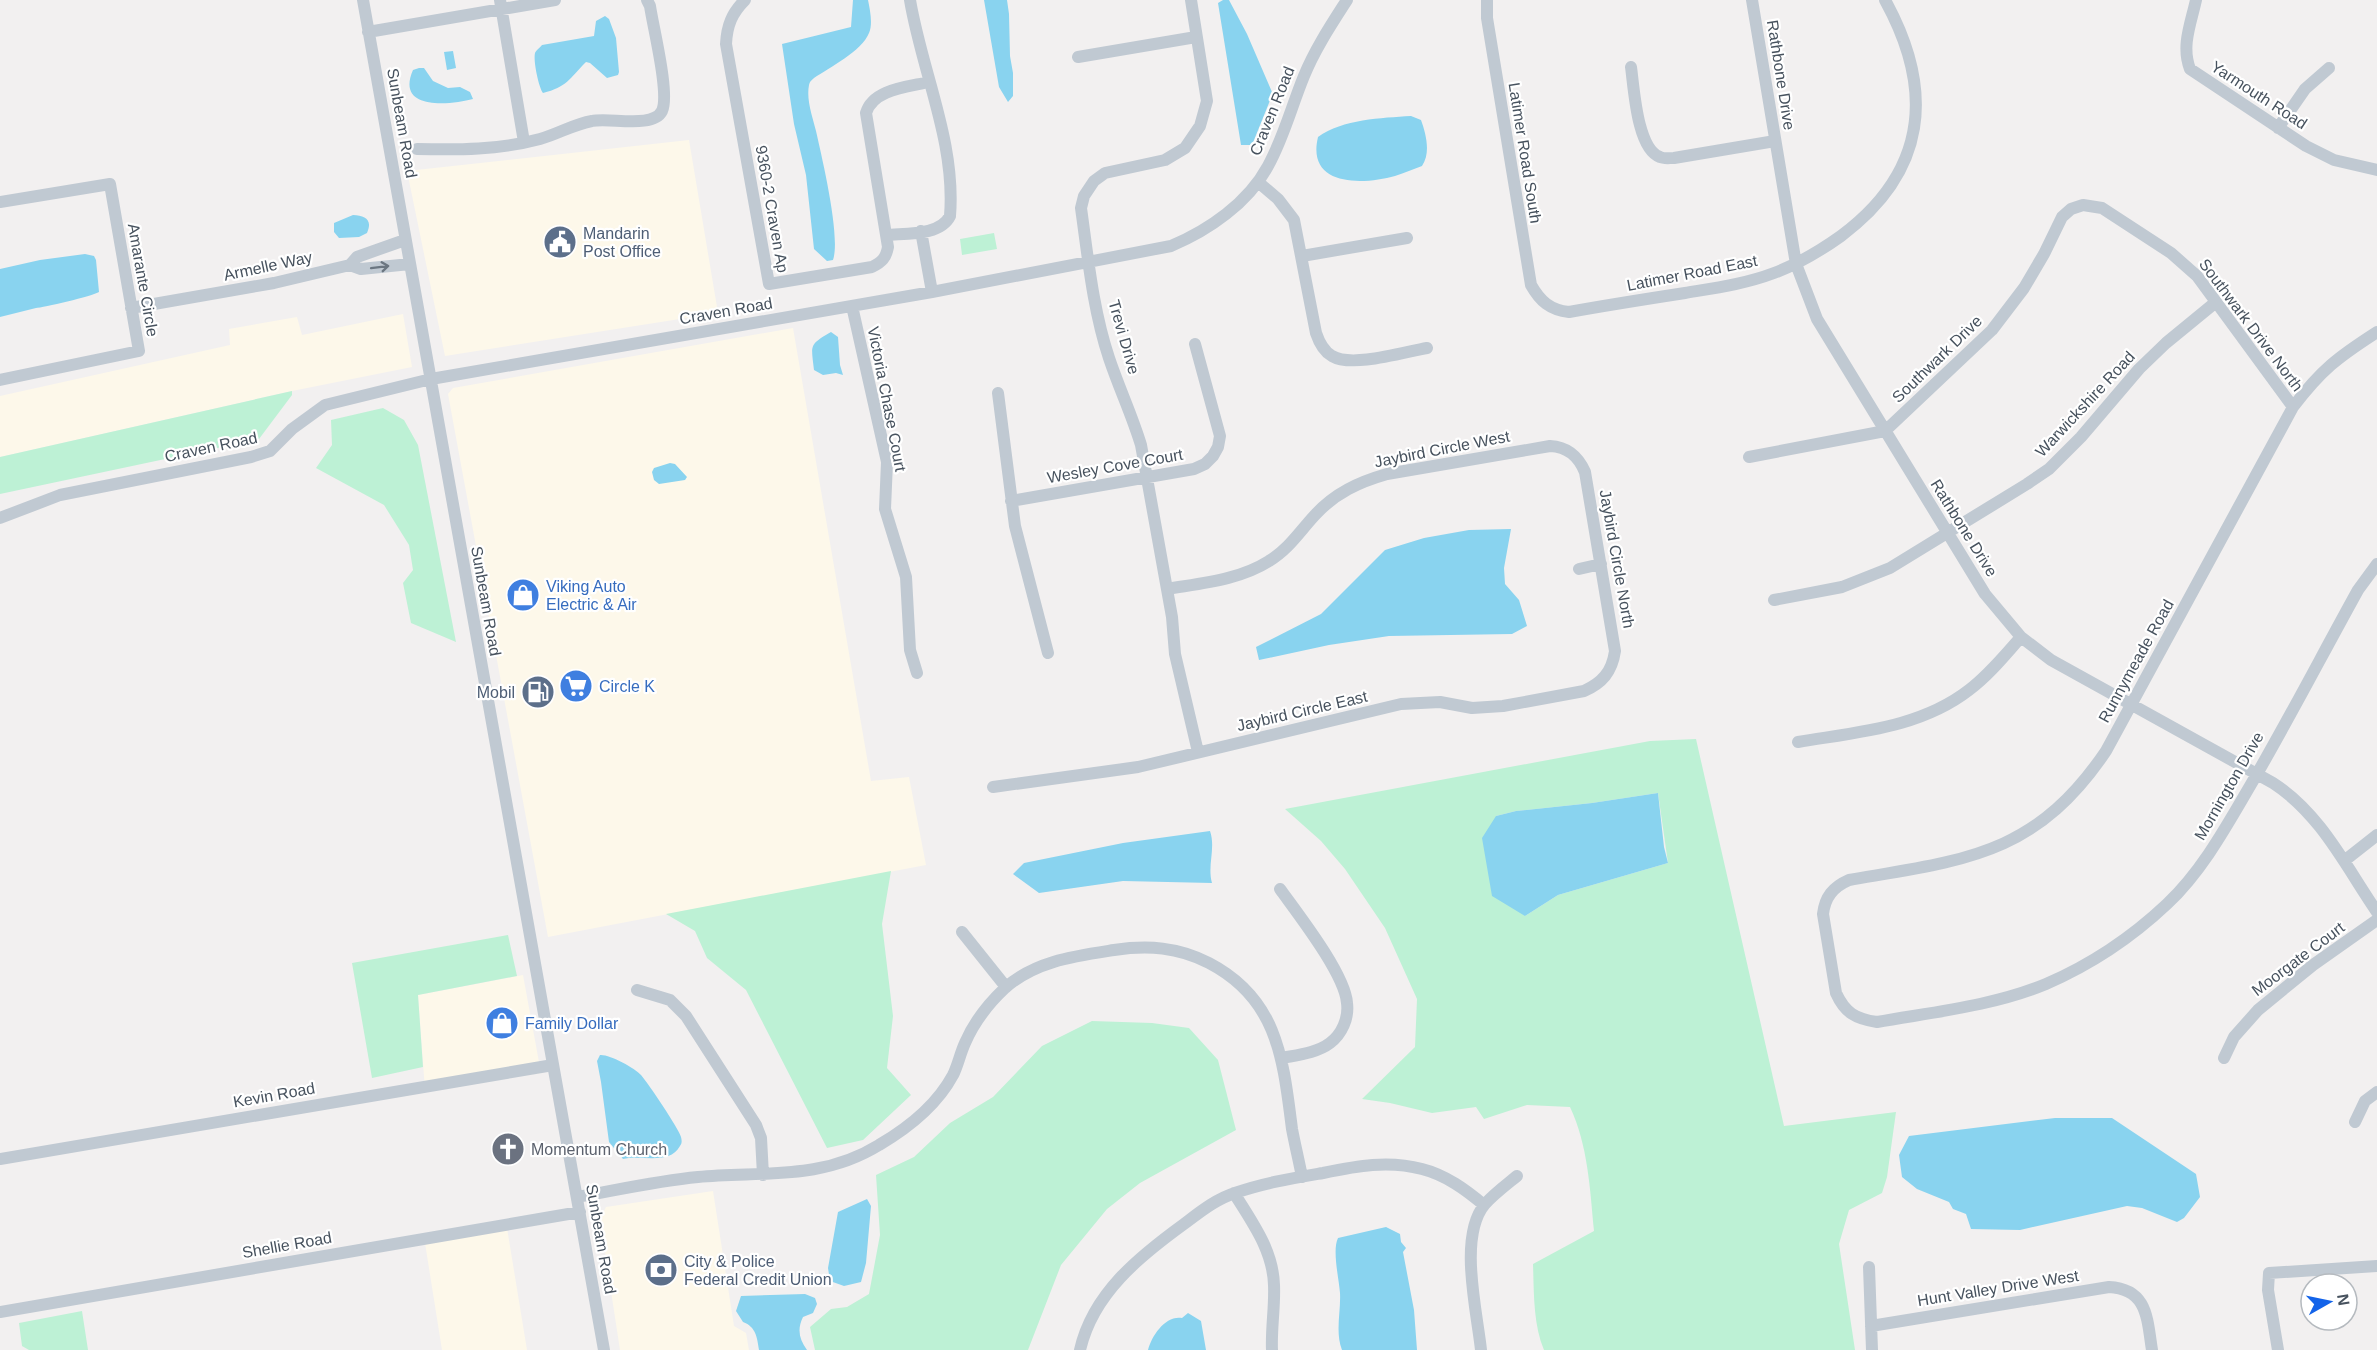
<svg xmlns="http://www.w3.org/2000/svg" width="2377" height="1350" font-family="Arial,sans-serif">
	<style>
		.commercial { fill: #fdf8ea }
		.green { fill: #bdf1d5; fill-rule: evenodd }
		.water { fill: #89d3ef }
		.lines { fill: none; stroke-linecap: round; stroke-linejoin: round }
		.minor { stroke: #c0c9d2; stroke-width: 12 }
		.oneway { stroke: #6b7681 }
		.labels { text-anchor: middle; dominant-baseline: central; stroke-width: 4.5; stroke-linejoin: round; paint-order: stroke }
		.street-label { font-size: 16px; fill: #47525e; stroke: #fff }
		.service-label { font-size: 16px; fill: #4e5e75; stroke: #fff; text-anchor: start }
		.shop-label { font-size: 16px; fill: #366cbe; stroke: #fff; text-anchor: start }
		.worship-label { font-size: 16px; fill: #5b616d; stroke: #fff; text-anchor: start }
	</style>
	<rect width="100%" height="100%" fill="#f2f0f0"/>
	<path class="commercial" d="M689,140L718,313L445,356L407,171Z
		M403,314L412,367L292,391L0,457V396L230,345L229,329L297,317L302,335Z
		M793,328L871,781L909,777L926,865L548,937L448,394L453,388Z
		M523,975L541,1073L425,1090L418,995Z
		M713,1191L734,1326L746,1333L749,1350H620L600,1219L606,1207Z
		M507,1228L527,1350H442L425,1243Z"/>
	<path class="green" d="M994,233L997,249L962,255L960,239Z
		M292,391V395L259,439L0,494V457Z
		M383,408L404,420L418,445L456,642L411,623L403,583L413,570L409,545L384,505L316,468L332,445L331,420Z
		M1696,739L1784,1126L1896,1112L1887,1177L1882,1193L1849,1210L1839,1244L1855,1350H1544C1533,1324 1534,1292 1533,1264L1594,1231C1590,1189 1588,1145 1570,1107L1527,1105L1484,1119L1476,1107L1432,1113L1390,1103L1362,1099L1415,1047L1417,999L1385,928L1345,869L1321,841L1285,809L1650,741ZM1658,793L1668,863L1558,895L1525,916L1496,816L1516,811L1592,803Z
		M891,871L882,924L893,1016L887,1068L911,1095L863,1140L827,1148L746,990L707,958L695,931L666,914Z
		M508,935L517,976L418,995L423,1067L372,1078L352,963Z
		M1092,1021L1152,1023L1189,1028L1218,1060L1236,1130L1140,1183L1107,1209L1061,1265L1028,1350H815L810,1327L831,1309L847,1307L869,1294L880,1235L876,1175L914,1157L950,1123L993,1097L1042,1046Z
		M82,1311L88,1350H29L22,1346L19,1323Z"/>
	<path class="water" d="M853,0H868C870,10 873,24 869,33C862,51 829,68 814,78C811,81 810,81 809,85C806,100 813,118 816,131C822,158 841,237 833,260L827,261L814,249L806,175L794,124L782,44L851,27Z
		M984,0H1007L1009,14L1010,56L1013,73V96L1008,102L999,87Z
		M1223,0H1229L1247,34L1272,92L1271,98L1252,145H1241L1218,3Z
		M605,16L609,19L616,38L619,72L618,75L607,78L590,63L586,62C569,79 567,87 543,93C539,88 533,61 535,53C536,50 540,48 542,45L594,36L596,21Z
		M453,51L456,68L447,70L444,52Z
		M419,68H424L433,81L448,88L460,87L470,92L473,99C450,105 395,111 413,70Z
		M1411,116L1421,120C1426,134 1431,153 1422,166C1413,169 1405,173 1395,176C1363,185 1306,187 1318,137C1343,119 1381,118 1411,116Z
		M353,215C365,216 373,219 367,233L359,237L339,238L334,232V223Z
		M85,254L94,256L96,260L99,292C93,296 42,308 36,308L0,317V269L40,260Z
		M831,332L838,337L840,365L843,375L836,373L823,375L814,370C811,344 809,345 831,332Z
		M670,463L675,464L687,477L685,480L659,484L654,480L652,472L654,468Z
		M1511,529L1504,568L1505,584L1519,600L1527,626L1512,634L1389,636L1329,645L1259,660L1256,647L1321,614L1385,550L1424,538L1469,530Z
		M1658,793L1664,847L1668,863L1558,895L1525,916L1492,896L1482,838L1496,816L1516,811L1592,803Z
		M1210,831C1216,848 1207,866 1212,883L1123,881L1039,893L1013,874L1024,863L1123,843Z
		M600,1055C609,1054 635,1068 641,1075C648,1083 679,1129 681,1137C682,1141 682,1143 680,1146C669,1166 640,1154 623,1159L609,1142L601,1082L597,1061Z
		M2055,1118H2112L2196,1174L2200,1197L2184,1218L2177,1222L2142,1208L2127,1206L2020,1230L1971,1229L1966,1214L1953,1209L1949,1202L1917,1189L1902,1177L1899,1155L1909,1136Z
		M867,1199L871,1206L866,1263L861,1282L844,1286L830,1281L828,1268L838,1212Z
		M1386,1227L1400,1234L1401,1242L1406,1248L1403,1252L1414,1310L1417,1350H1342C1335,1332 1341,1312 1340,1293C1339,1279 1332,1250 1338,1238Z
		M805,1294L815,1298L817,1304L813,1313L803,1317C797,1329 799,1339 807,1350H759C757,1337 756,1327 743,1322L736,1311L741,1296Z
		M1188,1313L1201,1321L1206,1350H1148C1152,1335 1166,1315 1182,1318Z"/>
	<g class="lines">
		<path class="minor" d="M363,0L604,1350
			M500,0L524,142
			M745,0C732,13 727,25 726,44L769,284L872,267C882,262 886,258 888,247L866,113C873,89 908,87 929,82
			M1191,0L1207,101L1200,126L1185,148L1165,160L1105,173L1094,181L1084,196L1081,208C1088,258 1093,310 1109,358C1119,388 1132,415 1141,445L1172,617L1175,654L1198,752
			M1487,0V18L1531,285C1540,301 1550,310 1569,312C1608,305 1646,299 1685,293C1715,288 1745,284 1774,273C1798,264 1820,251 1841,236C1927,172 1935,91 1885,0
			M1752,0L1796,264L1817,319L1985,594L2021,637L2051,660L2273,783C2321,814 2346,867 2377,912
			M2196,0C2191,23 2181,46 2190,69L2306,146L2334,160L2377,170
			M368,32L555,0
			M1078,57L1196,37
			M1631,67C1634,88 1637,149 1660,157C1664,159 1669,158 1674,158L1775,141
			M2278,128L2305,89L2329,68
			M417,149C458,150 499,150 540,139C558,134 574,124 592,121C609,117 653,129 662,111C670,94 653,27 650,6L647,0
			M1258,182L1278,199L1294,220L1316,333C1319,342 1323,351 1332,356C1352,368 1404,352 1427,348
			M0,202L110,184L139,351L0,380
			M921,231L932,292
			M886,235C906,233 940,236 950,216C956,142 922,72 910,0
			M1302,256L1407,238
			M350,265L361,269L410,264
			M852,306L887,462L885,509L906,577L910,650L917,673
			M131,308L274,283L350,265L357,257L405,240
			M2377,332C2338,357 2321,370 2293,407L2106,751C2035,856 1965,860 1849,880C1833,887 1825,897 1823,914L1836,993C1845,1013 1856,1019 1877,1022C1933,1012 1993,1006 2046,984C2090,965 2132,937 2167,904C2202,871 2226,827 2250,786C2288,721 2322,655 2358,590L2377,564
			M998,393L1015,526L1048,653
			M1749,457L1885,431L1992,330L2024,288L2044,254L2062,217L2071,209L2083,205L2102,208L2171,253L2197,276L2293,407
			M1011,501L1194,469L1205,464L1213,456L1218,447L1220,436L1195,344
			M0,518L60,495L251,457L270,451L292,429L325,405L431,379L932,292L1171,246C1209,230 1248,203 1268,166C1284,137 1292,105 1304,76C1315,49 1331,25 1347,0
			M1579,569L1601,564
			M1774,600L1842,587L1890,568L2027,484L2049,469L2081,437L2139,369L2166,343L2216,302
			M1798,742C1857,732 1920,728 1969,690C1989,675 2005,655 2021,637
			M993,787L1138,767L1401,704L1440,702L1472,708L1503,706L1584,691C1602,683 1612,672 1615,651L1585,472C1578,456 1568,447 1550,446L1387,474C1359,482 1335,493 1315,515C1300,531 1289,549 1269,561C1239,580 1202,583 1167,589
			M2344,861L2377,835
			M1280,889C1298,914 1345,974 1347,1003C1349,1018 1342,1034 1330,1043C1317,1053 1297,1055 1282,1058
			M962,932L1006,987
			M637,990L670,1000L686,1016L756,1125L761,1138L763,1175
			M2224,1058L2234,1037L2258,1010L2313,965L2377,920
			M2355,1122L2365,1101L2377,1092
			M0,1159L553,1065
			M1234,1193C1252,1222 1273,1250 1274,1285C1275,1307 1271,1328 1272,1350
			M577,1197C617,1190 657,1181 698,1177C761,1171 821,1181 879,1145C908,1128 937,1105 953,1075C958,1065 960,1054 965,1043C974,1022 988,1004 1005,988C1035,961 1075,956 1114,950C1148,945 1178,947 1209,963C1278,999 1283,1059 1292,1129C1295,1145 1299,1161 1302,1177
			M1869,1267L1872,1350
			M0,1312L580,1212
			M1871,1326L2109,1287C2148,1289 2147,1319 2152,1350
			M1080,1350C1093,1293 1140,1256 1184,1224C1200,1212 1216,1199 1235,1193C1263,1183 1294,1178 1323,1173C1357,1166 1388,1160 1422,1169C1446,1175 1466,1190 1484,1205
			M1481,1350C1477,1311 1458,1236 1485,1204C1494,1194 1506,1185 1517,1176
			M2278,1350L2268,1290L2269,1273L2377,1266"/>
	</g>
	<defs><path id="oneway-shaft" d="M-6 0H5M1.5-3L5.5 0L1.5 3" fill="none" stroke-width="1.6" stroke-linecap="round" stroke-linejoin="round" transform="scale(1.5)"/></defs>
	<use class="oneway" href="#oneway-shaft" transform="translate(380 267) rotate(-7)"/>
	<defs>
		<g id="civic-disc" transform="scale(1.725)"><circle r="9.5" fill="#5c6f8a" stroke="#fff"/><path d="M-.6-6.5H3V-4.5H.6V-3L4-1V1h2V6H-6V1h2V-1L-.6-3ZM-1.2 2.5V6h2.4V2.5Z" fill="#fff"/></g>
		<g id="shop-disc" transform="scale(1.725)"><circle r="9.5" fill="#3f7fe0" stroke="#fff"/><path d="M-5-2.5h2.3a2.7 3.5 0 0 1 5.4 0H5L5.5 6h-11ZM-1.5-2.5h3a1.5 2.3 0 0 0-3 0Z" fill="#fff"/></g>
		<g id="supermarket-disc" transform="scale(1.725)"><circle r="9.5" fill="#3f7fe0" stroke="#fff"/><path d="M-6-5.5h2.5l.6 2H6L4.5 2H-2.5L-4.4-4H-6ZM-1.5 3.2a1.3 1.3 0 1 0 .1 0ZM3 3.2a1.3 1.3 0 1 0 .1 0Z" fill="#fff"/></g>
		<g id="fuel-disc" transform="scale(1.725)"><circle r="9.5" fill="#5c6f8a" stroke="#fff"/><path d="M-5.5-6h7V0h2V4h1.3V-2.5L3-4.5l.8-.8L6-3V5H2.5V1h-1V6h-7ZM-4.2-4.7v3.2H.2V-4.7Z" fill="#fff"/></g>
		<g id="church-disc" transform="scale(1.725)"><circle r="9.5" fill="#6b7280" stroke="#fff"/><path d="M-1.2-6h2.4v3.5h3.3v2.4h-3.3V6h-2.4V-.1h-3.3v-2.4h3.3Z" fill="#fff"/></g>
		<g id="bank-disc" transform="scale(1.725)"><circle r="9.5" fill="#5c6f8a" stroke="#fff"/><path d="M-6-4H6V4H-6ZM0-2.3a2.3 2.3 0 1 0 0 4.6a2.3 2.3 0 1 0 0-4.6Z" fill="#fff"/></g>
	</defs>
	<g fill-rule="evenodd">
		<use href="#civic-disc" x="560" y="242"/>
		<use href="#shop-disc" x="523" y="595"/>
		<use href="#supermarket-disc" x="576" y="686"/>
		<use href="#fuel-disc" x="538" y="692"/>
		<use href="#shop-disc" x="502" y="1023"/>
		<use href="#church-disc" x="508" y="1149"/>
		<use href="#bank-disc" x="661" y="1270"/>
	</g>
	<g class="labels">
		<g class="street-label">
			<text transform="translate(1781 75) rotate(81)">Rathbone Drive</text>
			<text transform="translate(2259 95) rotate(33)">Yarmouth Road</text>
			<text transform="translate(1272 111) rotate(-68)">Craven Road</text>
			<text transform="translate(402 123) rotate(80)">Sunbeam Road</text>
			<text transform="translate(1525 153) rotate(81)">Latimer Road South</text>
			<text transform="translate(772 209) rotate(80)">9360-2 Craven Ap</text>
			<text transform="translate(268 266) rotate(-12)">Armelle Way</text>
			<text transform="translate(1692 273) rotate(-11)">Latimer Road East</text>
			<text transform="translate(143 280) rotate(80)">Amarante Circle</text>
			<text transform="translate(726 311) rotate(-10)">Craven Road</text>
			<text transform="translate(2251 325) rotate(53)">Southwark Drive North</text>
			<text transform="translate(1124 337) rotate(74)">Trevi Drive</text>
			<text transform="translate(1937 359) rotate(-44)">Southwark Drive</text>
			<text transform="translate(887 399) rotate(79)">Victoria Chase Court</text>
			<text transform="translate(2085 404) rotate(-47)">Warwickshire Road</text>
			<text transform="translate(211 447) rotate(-12)">Craven Road</text>
			<text transform="translate(1442 449) rotate(-11)">Jaybird Circle West</text>
			<text transform="translate(1115 466) rotate(-10)">Wesley Cove Court</text>
			<text transform="translate(1964 528) rotate(58)">Rathbone Drive</text>
			<text transform="translate(1617 559) rotate(80)">Jaybird Circle North</text>
			<text transform="translate(486 601) rotate(80)">Sunbeam Road</text>
			<text transform="translate(2136 661) rotate(-61)">Runnymeade Road</text>
			<text transform="translate(1302 711) rotate(-13)">Jaybird Circle East</text>
			<text transform="translate(2229 786) rotate(-60)">Mornington Drive</text>
			<text transform="translate(2298 959) rotate(-37)">Moorgate Court</text>
			<text transform="translate(274 1095) rotate(-10)">Kevin Road</text>
			<text transform="translate(601 1239) rotate(80)">Sunbeam Road</text>
			<text transform="translate(287 1245) rotate(-10)">Shellie Road</text>
			<text transform="translate(1998 1288) rotate(-9)">Hunt Valley Drive West</text>
		</g>
		<g class="service-label">
			<text x="583" y="233">Mandarin<tspan x="583" dy="18">Post Office</tspan></text>
			<text x="515" y="692" text-anchor="end">Mobil</text>
			<text x="684" y="1261">City &amp; Police<tspan x="684" dy="18">Federal Credit Union</tspan></text>
		</g>
		<g class="shop-label">
			<text x="546" y="586">Viking Auto<tspan x="546" dy="18">Electric &amp; Air</tspan></text>
			<text x="599" y="686">Circle K</text>
			<text x="525" y="1023">Family Dollar</text>
		</g>
		<g class="worship-label">
			<text x="531" y="1149">Momentum Church</text>
		</g>
	</g>
	<g transform="translate(2329 1302) rotate(81)"><circle r="28" fill="#ffffff" stroke="#b5babf" stroke-width="1.5"/>
	<path d="M0-4.5L10 22L0 15L-10 22Z" fill="#1363e9"/>
	<text y="-9" font-size="16" font-weight="bold" text-anchor="middle" fill="#47525e">N</text>
	</g>
</svg>
